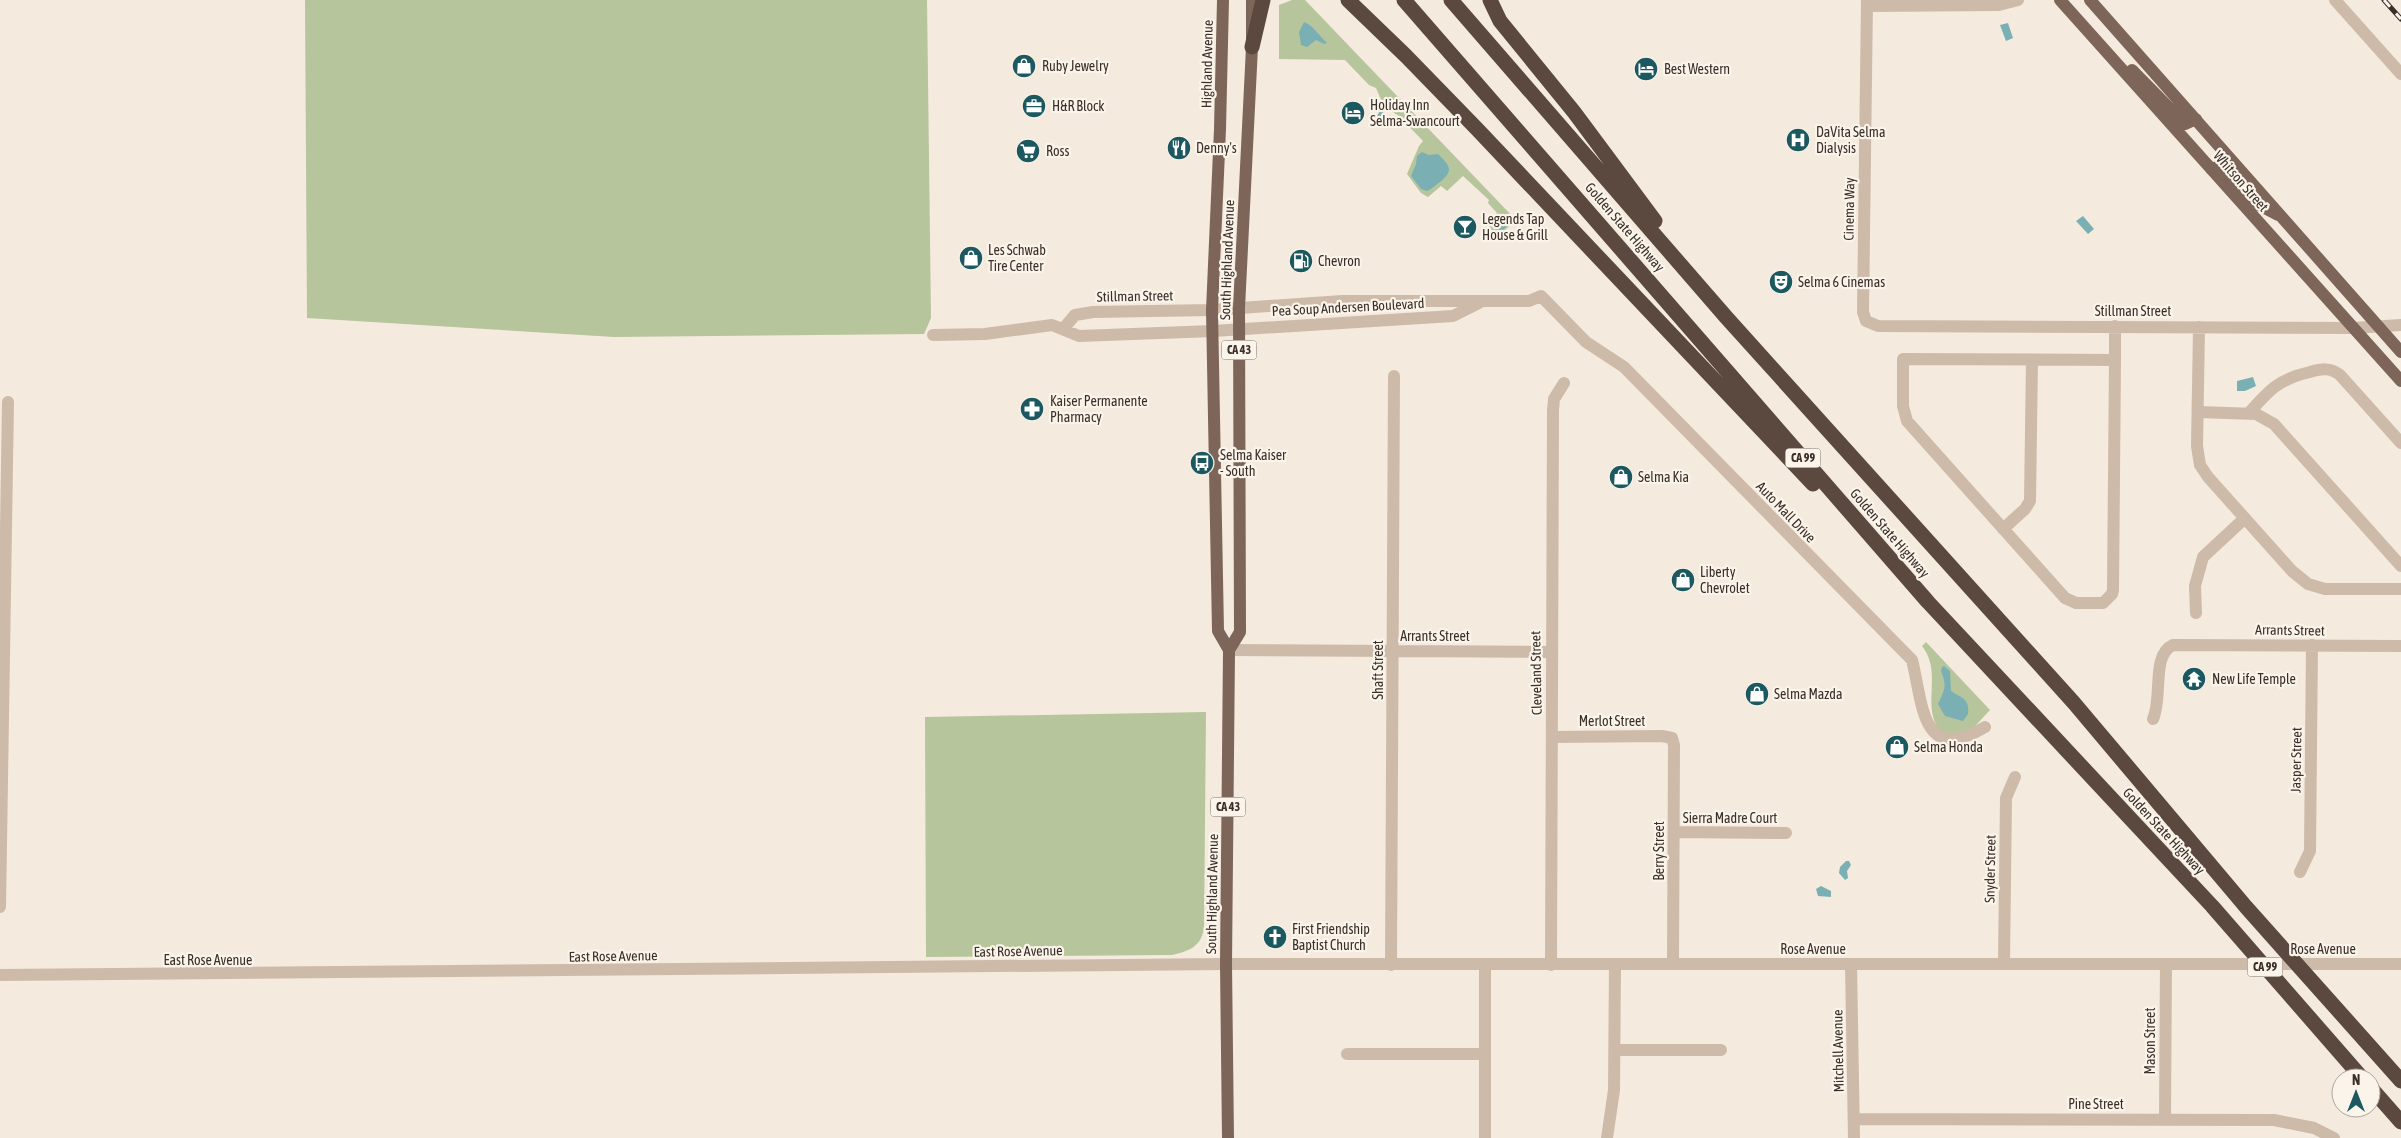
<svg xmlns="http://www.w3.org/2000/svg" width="2401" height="1138" font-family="'Asap Condensed',sans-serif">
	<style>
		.green { fill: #b6c59c }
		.water { fill: #7ab0b4 }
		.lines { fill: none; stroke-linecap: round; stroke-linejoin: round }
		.minor { stroke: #cebaa8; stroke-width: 12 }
		.major { stroke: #7d6659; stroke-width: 12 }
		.highway { stroke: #5b493f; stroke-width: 15 }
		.rail-casing { stroke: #3a2f29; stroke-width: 5 }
		.rail { stroke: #fbf4ea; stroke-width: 3; stroke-dasharray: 9; stroke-linecap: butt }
		.labels { text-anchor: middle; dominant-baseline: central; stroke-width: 4.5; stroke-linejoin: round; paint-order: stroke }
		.shield { fill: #fbf4ea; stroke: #746a63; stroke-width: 1 }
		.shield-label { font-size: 12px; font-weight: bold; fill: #3a2f29 }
		.street-label { font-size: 14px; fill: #3a2f29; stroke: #fbf4ea }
		.poi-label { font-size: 14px; fill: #3a2f29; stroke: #fbf4ea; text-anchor: start }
	</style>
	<rect width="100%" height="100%" fill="#f4eadd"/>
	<path class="green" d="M305,0H927L931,318L924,334L614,337L307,318Z
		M1292,0H1305L1516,220L1492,242L1485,235L1491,228L1487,223L1497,213L1488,203L1489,200L1463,176L1447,191L1441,186L1428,197L1421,193L1407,174L1419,146L1423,141L1399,116L1384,106L1376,88L1369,85L1345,60L1279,59V5Z
		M1926,642L1990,710L1967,735L1942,734C1919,707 1944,674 1922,646Z
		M1206,712L1204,928C1201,947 1189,951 1172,955L926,957L925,717Z"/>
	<path class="water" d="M1304,22C1314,26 1319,36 1327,43L1324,44L1316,40L1307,47L1301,45L1299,32Z
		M2008,23L2013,38L2006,41L2000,25Z
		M1380,111L1384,113L1386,122L1384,127H1378L1375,119Z
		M1422,152L1429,155L1438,154C1449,165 1455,170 1440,182C1435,185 1432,189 1427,191L1421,189L1411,176L1416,164L1417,156Z
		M2083,216L2094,229L2088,234L2076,221Z
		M1502,219L1506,220L1507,226L1501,232H1497L1495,228Z
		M2253,377L2256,386L2245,391H2237V381Z
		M1944,666L1950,671L1951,691C1961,698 1970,698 1968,714L1963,721L1945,716L1938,704C1945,689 1947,686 1941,671L1942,667Z
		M1846,861H1849L1851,865L1847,871L1848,878L1845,880L1839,873L1840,867Z
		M1821,886L1831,891V897L1818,896L1816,889Z"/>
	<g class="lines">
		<path class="minor" d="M1867,0L1863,312L1866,321L1878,326L2353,328L2401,325
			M2335,0L2401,74
			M1867,6L1999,5L2018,0
			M2115,326V360L2113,590L2112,594L2103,603H2076L2065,598L1907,421L1903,406V359L2115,360
			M2199,327L2197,446L2200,465L2208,477L2292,571L2308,584L2325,589H2401
			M1064,328L1075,315L1093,312L1212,310L1342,301H1529L1541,296L1586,342L1624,367L1912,660C1923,703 1921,766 1985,727
			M933,335L985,334L1052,325L1079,336L1213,331L1453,316L1479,303
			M2198,412L2256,414L2274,424L2401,566
			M2249,413C2269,390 2279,379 2310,372C2321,369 2330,367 2340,375L2401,443
			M2003,529L2025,509L2030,501L2032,360
			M2196,613L2195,586L2203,557L2245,518
			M1229,650L1550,652
			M2153,719C2163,697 2151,655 2173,645L2401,646
			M1552,737L1662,736L1672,738L1674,745L1673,964
			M1674,832L1786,833
			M2300,872L2310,851L2312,645
			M0,907L8,402
			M2004,963L2006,798L2015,777
			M1851,964L1854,1138
			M1391,965L1394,376
			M1551,965L1553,410L1554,399L1564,383
			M0,975L1226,964H2401
			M1615,1050H1721
			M1347,1054H1484
			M2165,1118L2166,964
			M1854,1119L2274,1120L2314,1128L2334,1138
			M1485,1138V965
			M1607,1138L1614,1090L1615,965"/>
		<path class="major" d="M1223,0L1220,129L1212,310L1218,631L1229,650
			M2060,0L2401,381
			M2090,0L2401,352
			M2132,70L2185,124L2196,119
			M2211,169L2221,166L2225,168L2257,204L2278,215
			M1228,1138L1226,964L1229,650L1240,632L1239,308L1252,47V0"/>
		<path class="highway" d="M1348,0L1406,56L1477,129L1813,484
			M1404,0L1928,602L2212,906L2362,1078
			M1451,0L1726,317L2074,703L2246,907L2401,1081
			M1490,0L1500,21L1574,112L1655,221
			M1252,47L1263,0
			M2371,1088L2401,1122"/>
		<g class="rail-casing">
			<path id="rail" d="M2384,0L2401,19"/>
		</g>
		<use href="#rail" class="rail"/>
	</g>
	<defs>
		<g id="shop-disc" transform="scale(1.25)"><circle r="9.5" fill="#1b585f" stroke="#fbf4ea"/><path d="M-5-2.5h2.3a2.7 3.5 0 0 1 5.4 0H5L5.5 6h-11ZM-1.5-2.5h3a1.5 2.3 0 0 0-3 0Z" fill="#fff"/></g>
		<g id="hotel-disc" transform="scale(1.25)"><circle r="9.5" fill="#1b585f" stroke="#fbf4ea"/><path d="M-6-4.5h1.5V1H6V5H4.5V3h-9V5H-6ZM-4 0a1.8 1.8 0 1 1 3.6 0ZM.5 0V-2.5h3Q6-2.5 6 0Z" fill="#fff"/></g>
		<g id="office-disc" transform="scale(1.25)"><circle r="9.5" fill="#1b585f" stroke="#fbf4ea"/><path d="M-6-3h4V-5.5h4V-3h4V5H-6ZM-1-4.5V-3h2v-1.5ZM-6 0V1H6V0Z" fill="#fff"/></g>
		<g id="hospital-disc" transform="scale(1.25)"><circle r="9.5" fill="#1b585f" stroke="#fbf4ea"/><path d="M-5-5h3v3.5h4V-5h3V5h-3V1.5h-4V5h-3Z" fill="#fff"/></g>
		<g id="restaurant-disc" transform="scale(1.25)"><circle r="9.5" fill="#1b585f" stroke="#fbf4ea"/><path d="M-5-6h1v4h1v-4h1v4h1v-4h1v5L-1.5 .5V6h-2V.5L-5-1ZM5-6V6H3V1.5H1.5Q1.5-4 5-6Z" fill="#fff"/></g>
		<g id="supermarket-disc" transform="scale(1.25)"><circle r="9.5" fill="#1b585f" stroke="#fbf4ea"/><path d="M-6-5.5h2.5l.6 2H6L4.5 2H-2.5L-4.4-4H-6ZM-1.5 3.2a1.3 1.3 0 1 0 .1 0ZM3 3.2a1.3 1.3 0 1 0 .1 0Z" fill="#fff"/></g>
		<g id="bar-disc" transform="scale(1.25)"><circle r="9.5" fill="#1b585f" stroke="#fbf4ea"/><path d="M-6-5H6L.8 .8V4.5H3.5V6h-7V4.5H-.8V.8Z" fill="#fff"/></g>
		<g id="fuel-disc" transform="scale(1.25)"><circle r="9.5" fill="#1b585f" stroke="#fbf4ea"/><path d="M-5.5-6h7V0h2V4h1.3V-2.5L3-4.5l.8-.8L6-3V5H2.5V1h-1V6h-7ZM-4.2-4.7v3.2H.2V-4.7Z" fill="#fff"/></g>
		<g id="theatre-disc" transform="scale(1.25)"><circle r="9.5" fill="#1b585f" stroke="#fbf4ea"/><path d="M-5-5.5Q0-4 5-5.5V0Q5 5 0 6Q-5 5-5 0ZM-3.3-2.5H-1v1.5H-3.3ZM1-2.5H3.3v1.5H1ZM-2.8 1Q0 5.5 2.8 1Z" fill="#fff"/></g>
		<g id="pharmacy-disc" transform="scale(1.25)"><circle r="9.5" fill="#1b585f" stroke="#fbf4ea"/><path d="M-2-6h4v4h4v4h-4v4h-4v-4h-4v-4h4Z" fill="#fff"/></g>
		<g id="bus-disc" transform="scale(1.25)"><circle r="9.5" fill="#1b585f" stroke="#fbf4ea"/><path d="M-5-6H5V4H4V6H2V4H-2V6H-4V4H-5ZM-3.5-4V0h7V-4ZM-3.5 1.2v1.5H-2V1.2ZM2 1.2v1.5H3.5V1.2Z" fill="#fff"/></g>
		<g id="temple-disc" transform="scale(1.25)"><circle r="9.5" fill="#1b585f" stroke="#fbf4ea"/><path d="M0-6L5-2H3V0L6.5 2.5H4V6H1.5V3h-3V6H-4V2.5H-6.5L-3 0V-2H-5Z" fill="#fff"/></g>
		<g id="church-disc" transform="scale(1.25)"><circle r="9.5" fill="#1b585f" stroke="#fbf4ea"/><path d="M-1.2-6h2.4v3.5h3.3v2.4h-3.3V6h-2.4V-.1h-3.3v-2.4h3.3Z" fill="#fff"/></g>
	</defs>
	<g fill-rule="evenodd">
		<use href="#shop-disc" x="1024" y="66"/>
		<use href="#hotel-disc" x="1646" y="69"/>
		<use href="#office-disc" x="1034" y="106"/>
		<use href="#hotel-disc" x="1353" y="113"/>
		<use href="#hospital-disc" x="1798" y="140"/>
		<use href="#restaurant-disc" x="1179" y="148"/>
		<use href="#supermarket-disc" x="1028" y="151"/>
		<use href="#bar-disc" x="1465" y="227"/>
		<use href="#shop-disc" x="971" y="258"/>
		<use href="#fuel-disc" x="1301" y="261"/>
		<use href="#theatre-disc" x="1781" y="282"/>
		<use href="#pharmacy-disc" x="1032" y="409"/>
		<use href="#bus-disc" x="1202" y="463"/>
		<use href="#shop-disc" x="1621" y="477"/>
		<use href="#shop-disc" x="1683" y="580"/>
		<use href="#temple-disc" x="2194" y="679"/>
		<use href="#shop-disc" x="1757" y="694"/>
		<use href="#shop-disc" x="1897" y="747"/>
		<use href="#church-disc" x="1275" y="937"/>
	</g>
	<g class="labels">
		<g class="shield">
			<rect x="1221.5" y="340.5" width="35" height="19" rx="4"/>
			<rect x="1785.5" y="448.5" width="35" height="19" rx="4"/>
			<rect x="1210.5" y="797.5" width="35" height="19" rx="4"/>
			<rect x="2247.5" y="957.5" width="35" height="19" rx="4"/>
		</g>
		<g class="shield-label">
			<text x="1239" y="350">CA 43</text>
			<text x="1803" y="458">CA 99</text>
			<text x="1228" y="807">CA 43</text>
			<text x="2265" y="967">CA 99</text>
		</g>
		<g class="street-label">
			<text transform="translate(1207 64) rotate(-89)">Highland Avenue</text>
			<text transform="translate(2241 181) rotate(49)">Whitson Street</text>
			<text transform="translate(1849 209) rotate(-89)">Cinema Way</text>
			<text transform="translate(1625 227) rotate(49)">Golden State Highway</text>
			<text transform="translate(1227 260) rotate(-88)">South Highland Avenue</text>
			<text transform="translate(1135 296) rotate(-1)">Stillman Street</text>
			<text transform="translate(1348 307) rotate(-3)">Pea Soup Andersen Boulevard</text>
			<text x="2133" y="311">Stillman Street</text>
			<text transform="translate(1786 512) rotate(46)">Auto Mall Drive</text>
			<text transform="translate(1890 533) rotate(49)">Golden State Highway</text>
			<text transform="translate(2290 630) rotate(1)">Arrants Street</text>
			<text x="1435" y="636">Arrants Street</text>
			<text transform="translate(1378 670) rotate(-90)">Shaft Street</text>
			<text transform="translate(1536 673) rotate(-91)">Cleveland Street</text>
			<text x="1612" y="721">Merlot Street</text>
			<text transform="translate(2296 760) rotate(-89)">Jasper Street</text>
			<text x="1730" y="818">Sierra Madre Court</text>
			<text transform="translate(2164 831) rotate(47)">Golden State Highway</text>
			<text transform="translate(1659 851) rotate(-90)">Berry Street</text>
			<text transform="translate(1990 869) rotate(-89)">Snyder Street</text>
			<text transform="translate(1212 894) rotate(-89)">South Highland Avenue</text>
			<text x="1813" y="949">Rose Avenue</text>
			<text x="2323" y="949">Rose Avenue</text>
			<text transform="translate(1018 951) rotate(-1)">East Rose Avenue</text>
			<text transform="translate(613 956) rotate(-1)">East Rose Avenue</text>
			<text x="208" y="960">East Rose Avenue</text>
			<text transform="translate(2150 1041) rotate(-90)">Mason Street</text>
			<text transform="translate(1838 1051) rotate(-91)">Mitchell Avenue</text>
			<text x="2096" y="1104">Pine Street</text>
		</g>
		<g class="poi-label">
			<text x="1042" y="66">Ruby Jewelry</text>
			<text x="1664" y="69">Best Western</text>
			<text x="1370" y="105">Holiday Inn<tspan x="1370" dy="16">Selma-Swancourt</tspan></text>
			<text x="1052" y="106">H&amp;R Block</text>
			<text x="1816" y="132">DaVita Selma<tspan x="1816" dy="16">Dialysis</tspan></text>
			<text x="1196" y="148">Denny's</text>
			<text x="1046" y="151">Ross</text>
			<text x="1482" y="219">Legends Tap<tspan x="1482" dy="16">House &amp; Grill</tspan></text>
			<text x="988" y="250">Les Schwab<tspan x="988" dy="16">Tire Center</tspan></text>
			<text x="1318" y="261">Chevron</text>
			<text x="1798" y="282">Selma 6 Cinemas</text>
			<text x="1050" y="401">Kaiser Permanente<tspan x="1050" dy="16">Pharmacy</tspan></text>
			<text x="1220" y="455">Selma Kaiser<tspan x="1220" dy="16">- South</tspan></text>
			<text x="1638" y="477">Selma Kia</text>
			<text x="1700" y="572">Liberty<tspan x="1700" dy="16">Chevrolet</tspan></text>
			<text x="2212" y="679">New Life Temple</text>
			<text x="1774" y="694">Selma Mazda</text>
			<text x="1914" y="747">Selma Honda</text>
			<text x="1292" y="929">First Friendship<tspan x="1292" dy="16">Baptist Church</tspan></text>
		</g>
	</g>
	<g transform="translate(2356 1093)"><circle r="24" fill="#fbf4ea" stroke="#aea59d"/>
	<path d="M0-4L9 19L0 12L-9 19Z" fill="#1b585f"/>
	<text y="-8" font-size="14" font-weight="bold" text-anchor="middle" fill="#3a2f29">N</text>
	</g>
</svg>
